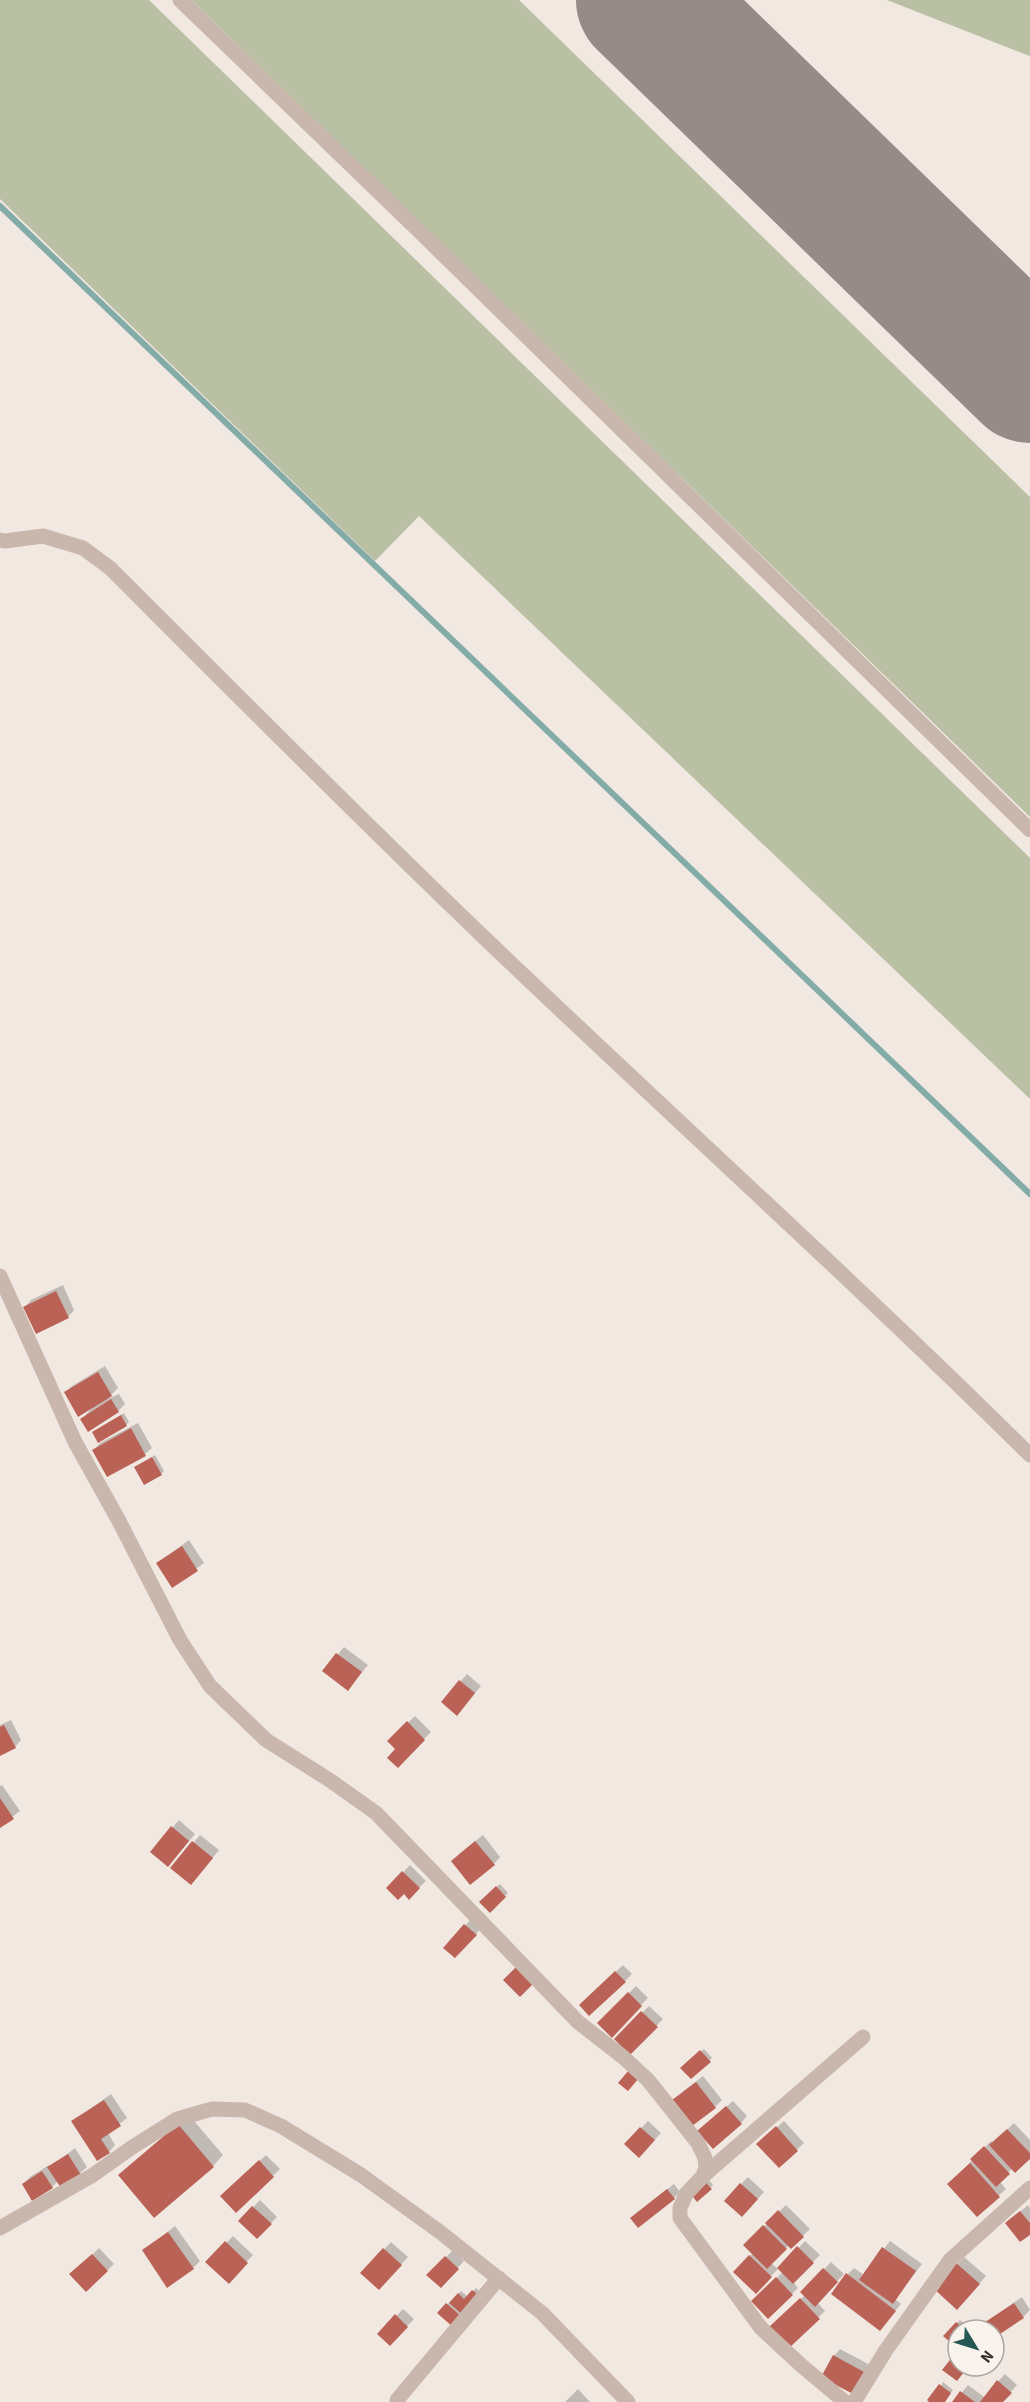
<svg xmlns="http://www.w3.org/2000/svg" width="1030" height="2402" font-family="'Source Sans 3',sans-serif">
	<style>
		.green { fill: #bac0a3 }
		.shadow { fill: #0003 }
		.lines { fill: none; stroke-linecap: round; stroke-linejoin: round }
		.stream { stroke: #83aca9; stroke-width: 6 }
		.runway { stroke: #968b87; stroke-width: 138 }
		.building { fill: #bb6256 }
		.minor { stroke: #c9b7ae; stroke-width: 15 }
	</style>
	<rect width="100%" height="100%" fill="#f2e8e2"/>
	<path class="green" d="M0,0H149L1030,858V1099L419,516L375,561L0,199Z
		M191,0H519L1030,497V817Z
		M887,0H1030V56L1014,50Z"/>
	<path class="shadow" d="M63,1285L74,1310L68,1317L25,1307L31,1300Z
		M105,1366L118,1388L107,1399L119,1394L125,1404L118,1411L82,1419L92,1408L66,1392L72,1386Z
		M124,1413L129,1422L126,1425L93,1432Z
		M138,1423L152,1448L145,1454L94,1450L100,1443Z
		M155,1455L164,1471L161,1474L136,1467Z
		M189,1540L204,1563L173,1586L158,1563Z
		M344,1647L368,1665L348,1689L324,1671Z
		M467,1674L481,1686L464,1707L443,1702Z
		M415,1716L431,1732L398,1766L397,1749L389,1741Z
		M11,1720L21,1740L15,1747L0,1755V1725Z
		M2,1785L20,1811L0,1826V1786Z
		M179,1820L195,1834L175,1858L152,1851Z
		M200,1835L219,1850L198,1876L172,1868Z
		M483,1835L500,1857L494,1864L459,1854Z
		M410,1865L426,1881L409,1897L404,1892L388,1888Z
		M500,1884L508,1893L490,1911L482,1902Z
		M472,1918L482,1927L462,1950L445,1948Z
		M623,1965L632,1974L625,1981L587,1998Z
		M636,1986L648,1998L612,2035L599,2023Z
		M649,2006L663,2019L630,2053L616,2039Z
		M704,2049L712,2058L691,2077L683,2068Z
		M703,2076L722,2100L715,2107L681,2093Z
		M111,2094L127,2118L108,2133L115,2145L109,2152L73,2121Z
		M733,2101L747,2116L741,2123L706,2125Z
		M189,2115L223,2155L213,2166L120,2175Z
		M648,2121L661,2133L639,2156L626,2144Z
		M784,2121L804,2143L779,2166L765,2138Z
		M1014,2123L1030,2140V2157L1013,2168L999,2181L1006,2189L977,2215L949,2184L991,2141L993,2143Z
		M75,2148L87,2167L80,2173L61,2186L58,2181L52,2187L23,2184L30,2177L49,2165L50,2167Z
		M266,2155L280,2169L236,2211L229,2189Z
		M748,2177L764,2192L749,2209L741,2184Z
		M708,2179L713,2185L697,2200Z
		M674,2184L680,2192L674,2198L638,2212Z
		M260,2200L277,2217L257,2237L240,2221Z
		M786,2205L810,2229L791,2247L789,2245L771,2263L778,2269L805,2241L820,2255L793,2282L798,2288L768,2317L753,2301L783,2272L779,2268L756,2291L735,2272L753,2253L745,2245Z
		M1028,2205L1030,2208V2233L1014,2217Z
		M175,2226L200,2261L193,2268L144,2250Z
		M233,2236L253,2255L228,2281L208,2262Z
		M890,2241L922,2264L895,2299L901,2304L880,2329L848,2274L854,2268L864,2275Z
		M391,2242L408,2257L386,2281L362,2273Z
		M99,2248L114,2264L86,2290L78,2268Z
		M453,2250L464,2261L441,2286L429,2275Z
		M964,2257L986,2276L964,2301L935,2288Z
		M831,2262L844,2274L817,2302L825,2311L789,2346L771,2327L805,2295L802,2292Z
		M476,2288L481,2293L454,2326L439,2313L461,2291L468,2297Z
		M1022,2297L1030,2310L1023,2317L994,2336V2330H975Z
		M403,2309L414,2319L390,2344L379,2334Z
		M960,2320L972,2330H958V2347L945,2336Z
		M840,2349L870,2365L852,2392L834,2356Z
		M1005,2374L1017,2385L1002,2402H954L968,2385L984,2397Z
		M943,2382L953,2390L944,2402H932Z
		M578,2389L590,2402H565Z"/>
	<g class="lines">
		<path class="stream" d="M0,206L1030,1194"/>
		<path class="runway" d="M645,0L1030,374"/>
	</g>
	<path class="building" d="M56,1291L69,1318L36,1334L23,1307Z
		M98,1372L112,1396L78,1417L64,1392Z
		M111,1399L119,1412L88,1432L80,1419Z
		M121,1415L127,1426L98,1443L92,1432Z
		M131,1428L146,1456L107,1477L92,1450Z
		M152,1457L162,1475L144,1485L134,1467Z
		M182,1546L198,1571L172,1588L156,1563Z
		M336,1653L362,1672L348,1691L322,1671Z
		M459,1680L475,1693L457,1716L441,1702Z
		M407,1721L425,1740L398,1768L387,1758L395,1749L387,1741Z
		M4,1725L16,1748L0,1756V1727Z
		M0,1798L14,1819L0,1828Z
		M171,1826L189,1841L168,1867L150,1852Z
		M192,1841L213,1858L191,1885L170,1868Z
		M475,1841L495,1865L470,1885L451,1861Z
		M402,1871L420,1888L409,1900L404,1894L398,1900L386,1888Z
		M496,1886L506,1897L490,1913L479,1902Z
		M464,1924L477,1935L455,1958L443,1948Z
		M519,1964L536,1981L520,1997L503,1980Z
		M615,1971L626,1982L589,2016L579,2005Z
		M628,1992L642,2006L612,2038L597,2023Z
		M641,2011L658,2027L630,2055L614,2039Z
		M700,2050L711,2062L691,2079L680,2068Z
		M629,2070L639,2078L628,2091L618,2083Z
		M696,2082L716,2108L692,2126L672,2100Z
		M104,2100L121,2126L101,2139L110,2153L97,2161L71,2121Z
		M726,2106L742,2124L713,2149L697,2131Z
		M178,2124L214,2167L154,2218L118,2175Z
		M776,2126L798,2151L779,2168L756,2144Z
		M640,2127L655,2140L639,2158L624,2144Z
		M1007,2129L1030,2153V2159L1015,2173L989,2145Z
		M984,2146L1010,2174L996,2187L970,2159Z
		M68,2154L81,2175L61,2188L47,2167Z
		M259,2160L274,2177L236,2213L220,2196Z
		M970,2163L1000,2197L977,2217L947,2184Z
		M42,2171L53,2188L32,2201L22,2184Z
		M704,2181L712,2189L697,2202L690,2193Z
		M740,2183L758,2199L742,2217L724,2201Z
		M667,2189L675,2199L638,2228L630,2218Z
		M252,2206L272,2224L257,2239L238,2221Z
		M778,2210L804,2237L791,2249L765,2223Z
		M1020,2211L1030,2223V2235L1020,2242L1005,2223Z
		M763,2225L787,2249L767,2269L743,2245Z
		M168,2232L194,2269L167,2288L142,2250Z
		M225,2241L248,2263L229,2284L205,2262Z
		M797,2246L814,2263L793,2284L777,2268Z
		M882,2247L916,2271L893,2304L859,2280Z
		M383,2248L402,2265L379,2290L360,2273Z
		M92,2254L108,2271L86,2292L69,2274Z
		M749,2255L772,2277L756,2294L733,2272Z
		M445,2256L459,2269L441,2288L426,2275Z
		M956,2263L980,2284L957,2310L933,2288Z
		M823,2268L838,2282L815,2307L800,2292Z
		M846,2273L896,2311L880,2331L831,2294Z
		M776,2277L793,2295L768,2319L751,2301Z
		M472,2290L480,2296L463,2315L449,2303L458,2293L464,2299Z
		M800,2298L820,2319L789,2348L769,2327Z
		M446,2303L463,2318L454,2328L437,2313Z
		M1014,2303L1024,2318L994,2338V2330H973Z
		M395,2314L408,2327L390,2346L377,2334Z
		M956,2322L965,2330H958V2349L943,2336Z
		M833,2355L864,2372L853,2394L821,2377Z
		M953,2356L958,2359V2366L968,2367L957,2381L942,2370Z
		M997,2380L1012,2393L1003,2402H980Z
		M939,2384L951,2393L945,2402H929L927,2400Z
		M960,2391L975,2402H952Z"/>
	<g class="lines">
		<path class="minor" d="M180,0L415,227L1030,830
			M0,540L5,541L43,536L83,548L110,568C237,695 364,823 494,947C672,1117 855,1282 1030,1455
			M0,1276L75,1442L119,1521L180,1640L210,1686L266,1740L328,1779L376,1813L578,2022L623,2057L648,2080L698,2143L705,2158L706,2168L703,2176L686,2194L680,2208V2218L761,2328L802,2366L845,2402
			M703,2176L863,2037
			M0,2228L93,2175L131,2148L177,2119L212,2109L245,2110L281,2126L361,2175L440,2232L542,2313L628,2402
			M397,2400L499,2278
			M854,2402L886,2350L950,2260L1030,2188"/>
	</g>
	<g transform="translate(976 2348) rotate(128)"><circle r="28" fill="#f9f3ee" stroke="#aca4a0" stroke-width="1.5"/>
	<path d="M0-4.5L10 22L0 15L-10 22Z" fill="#255754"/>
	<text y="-9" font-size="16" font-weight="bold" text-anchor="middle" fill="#392e2c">N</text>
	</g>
</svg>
